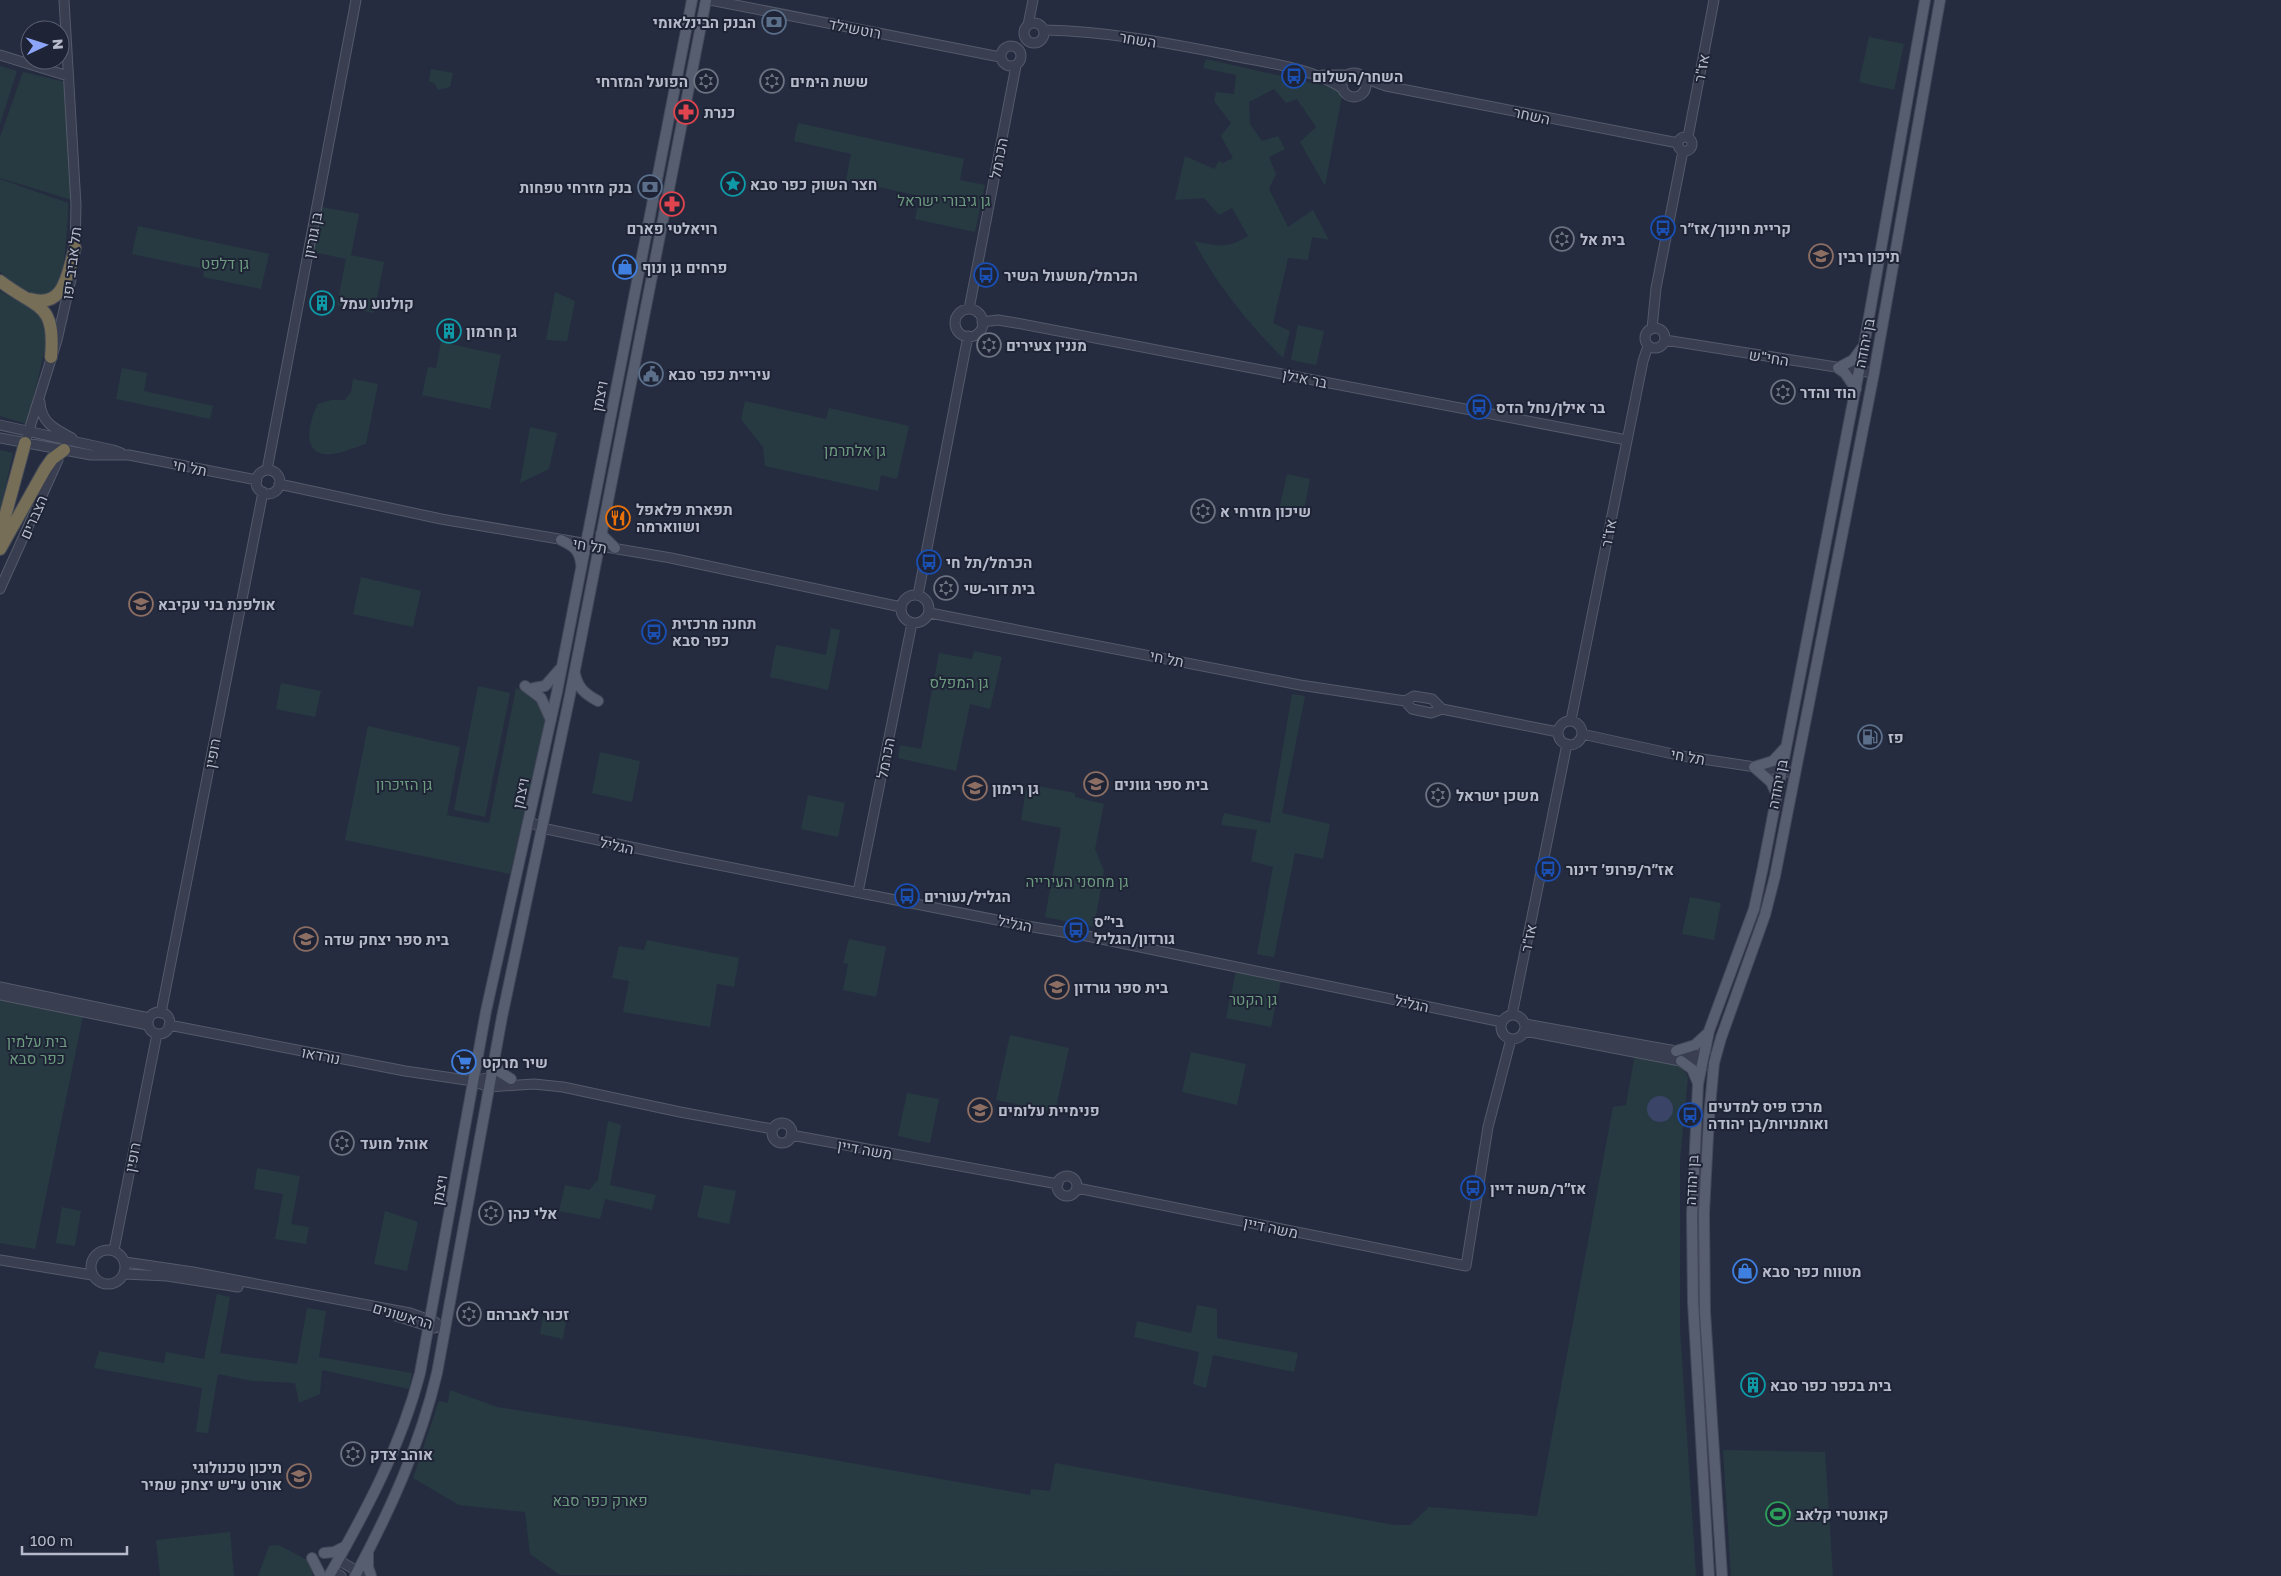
<svg xmlns="http://www.w3.org/2000/svg" width="2281" height="1576" font-family="'Golos Text',Heebo,sans-serif">
	<style>
		.green { fill: #273a41 }
		.water { fill: #394467 }
		.lines { fill: none; stroke-linecap: round; stroke-linejoin: round }
		.minor-casing { stroke: #545a6a; stroke-width: 11 }
		.major-casing { stroke: #434859; stroke-width: 12 }
		.highway-casing { stroke: #414757; stroke-width: 14 }
		.minor { stroke: #393f50; stroke-width: 9 }
		.major { stroke: #575e70; stroke-width: 10 }
		.highway { stroke: #766e56; stroke-width: 12 }
		.labels { text-anchor: middle; dominant-baseline: central; stroke-width: 4; stroke-linejoin: round; paint-order: stroke }
		.poi-label { font-size: 15px; font-weight: bold; fill: #b6baca; stroke: #1e2435; text-anchor: start }
		.street-label { font-size: 15px; fill: #b6baca; stroke: #1e2435 }
		.park-label { font-size: 15px; fill: #6d9b7f; stroke: #1e2435 }
	</style>
	<rect width="100%" height="100%" fill="#252c40"/>
	<path class="green" d="M1869,37L1904,44L1894,90L1859,82Z
		M1206,59L1343,90L1325,186L1300,142L1316,127L1297,99L1286,103L1274,89L1249,102L1250,124L1262,141L1278,136L1285,149L1269,157L1276,174L1269,189L1288,227L1313,210L1329,240L1312,237L1308,260L1288,258L1273,323L1290,331L1283,358C1249,324 1216,284 1194,241C1217,246 1228,249 1248,236L1232,208L1219,215L1204,198L1175,200L1185,156L1214,169L1219,161L1223,163L1233,158L1221,136L1231,123L1214,101L1216,92L1234,94L1236,75L1203,68Z
		M0,66L17,71L0,124Z
		M431,69L453,73L450,87L438,90L435,84L429,81Z
		M23,72L65,82L72,200L0,178V137Z
		M798,123L964,159L960,180L985,185L975,232L915,219L920,196L846,180L851,154L794,141Z
		M0,179L68,203C68,220 65,278 56,290C42,307 10,282 0,271Z
		M322,207L359,214L351,255L384,262L374,313L337,305L346,259L313,252Z
		M138,226L269,254L261,289L203,277L204,269L132,254Z
		M0,291L33,310L45,323L47,341L27,424L0,416Z
		M555,292L575,301L567,341L546,340Z
		M1298,325L1324,331L1316,365L1291,360Z
		M441,342L501,355L490,409L422,395L428,367L436,368Z
		M122,368L147,373L144,391L213,406L210,419L116,399Z
		M353,379L378,384L366,444C355,447 343,453 332,454C299,457 309,421 318,404L331,400H345L351,392Z
		M745,401L826,419L829,408L909,426L897,479L881,475L878,491L765,466L763,447L741,419Z
		M530,427L557,433L549,469L520,483Z
		M0,450L13,453L0,511Z
		M1287,474L1310,479L1303,515L1279,510Z
		M361,577L421,591L413,627L353,614Z
		M831,628L840,630L828,690L770,677L776,645L826,655Z
		M974,651L1002,657L990,709L970,704L956,771L898,758L900,745L921,749L939,653L972,659Z
		M281,683L321,691L315,717L276,709Z
		M478,686L510,693L485,817L454,810Z
		M516,688L532,694L546,716L510,874L345,840L368,726L460,747L447,815L489,823Z
		M1292,694L1305,696L1282,813L1330,824L1323,859L1295,853L1274,957L1257,954L1273,867L1251,861L1257,830L1221,825L1224,813L1270,823Z
		M600,752L640,761L632,802L592,793Z
		M1027,784L1075,793V797L1104,804L1095,849L1104,871L1094,927L1045,917L1061,828L1021,820Z
		M808,795L845,803L838,837L801,829Z
		M1690,897L1721,903L1714,940L1682,934Z
		M849,939L886,947L876,997L843,990L848,964L843,963Z
		M647,940L739,958L734,987L717,984L710,1027L623,1012L629,981L612,978L619,946L644,950Z
		M1236,971L1281,981L1271,1027L1226,1018Z
		M0,999L83,1016L35,1249L0,1243Z
		M1010,1035L1069,1048L1055,1112L996,1100Z
		M1191,1052L1246,1064L1237,1105L1182,1092Z
		M1635,1054L1680,1063L1688,1077L1680,1161V1328L1696,1576L560,1575L530,1554L525,1512L459,1505L413,1478L439,1401L448,1403L450,1390L497,1407L806,1455L1030,1495L1031,1489L1050,1491L1055,1463L1394,1525H1410L1429,1507L1537,1516L1613,1107L1626,1105Z
		M907,1093L939,1099L930,1143L898,1136Z
		M608,1121L621,1125L610,1185L656,1195L652,1210L605,1199L600,1219L559,1211L565,1185L589,1190L598,1180Z
		M257,1168L300,1176L291,1224L309,1227L306,1244L275,1239L283,1194L254,1189Z
		M704,1185L736,1191L729,1224L697,1217Z
		M62,1207L81,1211L75,1246L56,1243Z
		M385,1211L418,1222L407,1271L374,1264Z
		M217,1294L230,1297L220,1353L297,1364L307,1308L326,1311L319,1357L412,1373L409,1389L322,1370L320,1394L299,1403L295,1383L252,1381L218,1374L208,1433L196,1432L202,1388L94,1368L99,1351L164,1363L166,1352L204,1359Z
		M1197,1305L1217,1309V1338L1298,1353L1294,1372L1213,1355L1206,1388L1193,1384L1199,1352L1134,1337L1137,1321L1191,1333Z
		M543,1317L566,1321L563,1339L540,1334Z
		M1723,1450L1825,1452L1833,1576H1731Z
		M230,1532L234,1576H160L156,1540Z
		M279,1545L307,1560L311,1564L313,1576H258L269,1546Z"/>
	<path class="water" d="M1647 1109a13 13 0 1 1 26 0a13 13 0 1 1-26 0Z"/>
	<g class="lines">
		<g class="minor-casing">
			<path id="minor" d="M64,0L76,205L75,252
				M710,0L1000,57
				M1024 33a10 10 0 1 1 20 0a10 10 0 1 1-20 0Z
				M1028,25L1033,0
				M1044,30C1107,31 1168,43 1229,55C1267,63 1309,67 1342,88
				M1001 56a10 10 0 1 1 20 0a10 10 0 1 1-20 0Z
				M0,55L68,76
				M1342 85a12 12 0 1 1 24 0a12 12 0 1 1-24 0Z
				M1322,75H1347
				M1364,78L1386,86L1678,143
				M1678 144a7 7 0 1 1 14 0a7 7 0 1 1-14 0Z
				M1688,137L1714,0
				M969,309L1016,66
				M955 323a14 14 0 1 1 28 0a14 14 0 1 1-28 0Z
				M982,322L998,320L1016,323L1627,440
				M1645 338a10 10 0 1 1 20 0a10 10 0 1 1-20 0Z
				M1652,329L1656,288L1683,151
				M1665,340L1874,373
				M40,402C41,423 55,429 72,438
				M0,425L113,450L121,453
				M0,438L91,455H129L257,480
				M25,443L57,340L72,275
				M267,470L356,0
				M256 482a12 12 0 1 1 24 0a12 12 0 1 1-24 0Z
				M279,484L441,519L671,558L901,607
				M0,589L58,460
				M901 609a14 14 0 1 1 28 0a14 14 0 1 1-28 0Z
				M918,595L968,336
				M930,613L1300,685L1405,701L1412,709L1431,713L1442,709L1558,732
				M1405,701L1414,696L1432,699L1442,709
				M1571,720L1643,361L1648,346
				M1558 733a12 12 0 1 1 24 0a12 12 0 1 1-24 0Z
				M1582,734L1682,756L1795,773
				M529,821L542,828L678,857L1027,926L1087,936L1502,1022
				M858,892L912,623
				M0,987L149,1018
				M0,995L148,1025
				M148 1023a11 11 0 1 1 22 0a11 11 0 1 1-22 0Z
				M161,1013L263,492
				M1501 1027a12 12 0 1 1 24 0a12 12 0 1 1-24 0Z
				M1512,1015L1567,744
				M1525,1024L1676,1051L1703,1056L1710,1060
				M169,1025L405,1071L473,1081L489,1087L534,1084L563,1087L680,1112L772,1129
				M1525,1031L1701,1065L1709,1064
				M473,1081L491,1077L510,1078
				M772 1133a10 10 0 1 1 20 0a10 10 0 1 1-20 0Z
				M791,1135L1058,1184
				M1057 1186a10 10 0 1 1 20 0a10 10 0 1 1-20 0Z
				M1077,1188L1466,1266L1488,1127L1511,1039
				M91 1267a17 17 0 1 1 34 0a17 17 0 1 1-34 0Z
				M114,1250L157,1034
				M0,1260L92,1275
				M125,1262L193,1272L410,1313L435,1322L445,1332
				M124,1274L167,1276L238,1287
				M396,1316L434,1328
				M338,1560L366,1576
				M332,1571L341,1576"/>
		</g>
		<g class="major-casing">
			<path id="major" d="M1856,389L1845,373L1838,368L1853,360L1862,348
				M601,534L615,548
				M561,540C572,545 580,550 581,564
				M575,674C578,688 585,694 598,701
				M525,686L541,698L551,720
				M534,688L545,686L560,669
				M1754,767L1773,761L1784,749
				M1754,767L1771,782L1777,795
				M1676,1051L1695,1045L1707,1034
				M494,1061L500,1072L511,1079
				M1681,1061L1692,1069L1698,1083
				M324,1553L334,1552L346,1546
				M368,1553V1567L371,1576
				M312,1558L321,1576
				M329,1576C366,1511 401,1446 420,1373L486,1011L557,692L692,0
				M355,1576C390,1511 420,1445 437,1373L502,1017L570,695L706,0
				M1709,1576L1693,1302L1692,1214L1698,1084L1709,1031L1754,909L1763,867L1864,345L1925,0
				M1722,1576L1705,1312L1704,1213L1709,1117L1714,1063L1721,1038L1765,915L1775,876L1874,373L1940,0"/>
		</g>
		<g class="highway-casing">
			<path id="highway" d="M0,281C38,310 56,302 51,357
				M30,299C65,309 67,274 75,248
				M0,535L25,443
				M0,549L45,469L52,459L64,450"/>
		</g>
		<use href="#minor" class="minor"/>
		<use href="#major" class="major"/>
		<use href="#highway" class="highway"/>
	</g>
	<defs>
		<g id="bank-ring" transform="scale(1.25)"><circle r="9.5" fill="#1e2435" stroke="#5c6f8a" stroke-width="1.5"/><path d="M-6-4H6V4H-6ZM0-2.3a2.3 2.3 0 1 0 0 4.6a2.3 2.3 0 1 0 0-4.6Z" fill="#5c6f8a"/></g>
		<g id="bus-ring" transform="scale(1.25)"><circle r="9.5" fill="#1e2435" stroke="#1a4fb4" stroke-width="1.5"/><path d="M-5-6H5V4H4V6H2V4H-2V6H-4V4H-5ZM-3.5-4V0h7V-4ZM-3.5 1.2v1.5H-2V1.2ZM2 1.2v1.5H3.5V1.2Z" fill="#1a4fb4"/></g>
		<g id="synagogue-ring" transform="scale(1.25)"><circle r="9.5" fill="#1e2435" stroke="#6b7280" stroke-width="1.5"/><path d="M0-6.5L5.6 3.2H-5.6ZM0 6.5L5.6-3.2H-5.6Z" fill="#6b7280"/></g>
		<g id="pharmacy-ring" transform="scale(1.25)"><circle r="9.5" fill="#1e2435" stroke="#e0444e" stroke-width="1.5"/><path d="M-2-6h4v4h4v4h-4v4h-4v-4h-4v-4h4Z" fill="#e0444e"/></g>
		<g id="sight-ring" transform="scale(1.25)"><circle r="9.5" fill="#1e2435" stroke="#0f9aa8" stroke-width="1.5"/><path d="M0-6L1.8-2.2L6-1.7L2.9 1.2L3.7 5.4L0 3.3L-3.7 5.4L-2.9 1.2L-6-1.7L-1.8-2.2Z" fill="#0f9aa8"/></g>
		<g id="school-ring" transform="scale(1.25)"><circle r="9.5" fill="#1e2435" stroke="#8d6e63" stroke-width="1.5"/><path d="M0-5L7-2L0 1L-7-2ZM-4 1L0 2.5L4 1V4Q0 6-4 4Z" fill="#8d6e63"/></g>
		<g id="shop-ring" transform="scale(1.25)"><circle r="9.5" fill="#1e2435" stroke="#3f7fe0" stroke-width="1.5"/><path d="M-5-2.5h2.3a2.7 3.5 0 0 1 5.4 0H5L5.5 6h-11ZM-1.5-2.5h3a1.5 2.3 0 0 0-3 0Z" fill="#3f7fe0"/></g>
		<g id="building-ring" transform="scale(1.25)"><circle r="9.5" fill="#1e2435" stroke="#0f9aa8" stroke-width="1.5"/><path d="M-4-6H4V6H1V3H-1V6H-4ZM-2.5-4.3h1.7v1.8h-1.7ZM.8-4.3h1.7v1.8H.8ZM-2.5-1h1.7V.8h-1.7ZM.8-1h1.7V.8H.8Z" fill="#0f9aa8"/></g>
		<g id="civic-ring" transform="scale(1.25)"><circle r="9.5" fill="#1e2435" stroke="#5c6f8a" stroke-width="1.5"/><path d="M-.6-6.5H3V-4.5H.6V-3L4-1V1h2V6H-6V1h2V-1L-.6-3ZM-1.2 2.5V6h2.4V2.5Z" fill="#5c6f8a"/></g>
		<g id="restaurant-ring" transform="scale(1.25)"><circle r="9.5" fill="#1e2435" stroke="#e8710a" stroke-width="1.5"/><path d="M-5-6h1v4h1v-4h1v4h1v-4h1v5L-1.5 .5V6h-2V.5L-5-1ZM5-6V6H3V1.5H1.5Q1.5-4 5-6Z" fill="#e8710a"/></g>
		<g id="fuel-ring" transform="scale(1.25)"><circle r="9.5" fill="#1e2435" stroke="#5c6f8a" stroke-width="1.5"/><path d="M-5.5-6h7V0h2V4h1.3V-2.5L3-4.5l.8-.8L6-3V5H2.5V1h-1V6h-7ZM-4.2-4.7v3.2H.2V-4.7Z" fill="#5c6f8a"/></g>
		<g id="supermarket-ring" transform="scale(1.25)"><circle r="9.5" fill="#1e2435" stroke="#3f7fe0" stroke-width="1.5"/><path d="M-6-5.5h2.5l.6 2H6L4.5 2H-2.5L-4.4-4H-6ZM-1.5 3.2a1.3 1.3 0 1 0 .1 0ZM3 3.2a1.3 1.3 0 1 0 .1 0Z" fill="#3f7fe0"/></g>
		<g id="stadium-ring" transform="scale(1.25)"><circle r="9.5" fill="#1e2435" stroke="#2e9e5b" stroke-width="1.5"/><path d="M0-5a6.5 5 0 1 0 0 10a6.5 5 0 1 0 0-10ZM-3.5-1.8h7v3.6h-7Z" fill="#2e9e5b"/></g>
	</defs>
	<g fill-rule="evenodd">
		<use href="#bank-ring" x="774" y="22"/>
		<use href="#bus-ring" x="1294" y="76"/>
		<use href="#synagogue-ring" x="706" y="81"/>
		<use href="#synagogue-ring" x="772" y="81"/>
		<use href="#pharmacy-ring" x="686" y="112"/>
		<use href="#sight-ring" x="733" y="184"/>
		<use href="#bank-ring" x="650" y="187"/>
		<use href="#pharmacy-ring" x="672" y="204"/>
		<use href="#bus-ring" x="1663" y="228"/>
		<use href="#synagogue-ring" x="1562" y="239"/>
		<use href="#school-ring" x="1821" y="256"/>
		<use href="#shop-ring" x="625" y="267"/>
		<use href="#bus-ring" x="986" y="275"/>
		<use href="#building-ring" x="322" y="303"/>
		<use href="#building-ring" x="449" y="331"/>
		<use href="#synagogue-ring" x="989" y="345"/>
		<use href="#civic-ring" x="651" y="374"/>
		<use href="#synagogue-ring" x="1783" y="392"/>
		<use href="#bus-ring" x="1479" y="407"/>
		<use href="#synagogue-ring" x="1203" y="511"/>
		<use href="#restaurant-ring" x="618" y="518"/>
		<use href="#bus-ring" x="929" y="562"/>
		<use href="#synagogue-ring" x="946" y="588"/>
		<use href="#school-ring" x="141" y="604"/>
		<use href="#bus-ring" x="654" y="632"/>
		<use href="#fuel-ring" x="1870" y="737"/>
		<use href="#school-ring" x="1096" y="784"/>
		<use href="#school-ring" x="975" y="788"/>
		<use href="#synagogue-ring" x="1438" y="795"/>
		<use href="#bus-ring" x="1548" y="869"/>
		<use href="#bus-ring" x="907" y="896"/>
		<use href="#bus-ring" x="1076" y="930"/>
		<use href="#school-ring" x="306" y="939"/>
		<use href="#school-ring" x="1057" y="987"/>
		<use href="#supermarket-ring" x="464" y="1062"/>
		<use href="#school-ring" x="980" y="1110"/>
		<use href="#bus-ring" x="1690" y="1115"/>
		<use href="#synagogue-ring" x="342" y="1143"/>
		<use href="#bus-ring" x="1473" y="1188"/>
		<use href="#synagogue-ring" x="491" y="1213"/>
		<use href="#shop-ring" x="1745" y="1271"/>
		<use href="#synagogue-ring" x="469" y="1314"/>
		<use href="#building-ring" x="1753" y="1385"/>
		<use href="#synagogue-ring" x="353" y="1454"/>
		<use href="#school-ring" x="299" y="1476"/>
		<use href="#stadium-ring" x="1778" y="1514"/>
	</g>
	<g class="labels">
		<g class="poi-label">
			<text x="756" y="22" text-anchor="end">הבנק הבינלאומי</text>
			<text x="1312" y="76">השחר/השלום</text>
			<text x="688" y="81" text-anchor="end">הפועל המזרחי</text>
			<text x="790" y="81">ששת הימים</text>
			<text x="704" y="112">כנרת</text>
			<text x="750" y="184">חצר השוק כפר סבא</text>
			<text x="632" y="187" text-anchor="end">בנק מזרחי טפחות</text>
			<text x="672" y="228" text-anchor="middle">רויאלטי פארם</text>
			<text x="1680" y="228">קריית חינוך/אז״ר</text>
			<text x="1580" y="239">בית אל</text>
			<text x="1838" y="256">תיכון רבין</text>
			<text x="642" y="267">פרחים גן ונוף</text>
			<text x="1004" y="275">הכרמל/משעול השיר</text>
			<text x="340" y="303">קולנוע עמל</text>
			<text x="466" y="331">גן חרמון</text>
			<text x="1006" y="345">מננין צעירים</text>
			<text x="668" y="374">עיריית כפר סבא</text>
			<text x="1800" y="392">הוד והדר</text>
			<text x="1496" y="407">בר אילן/נחל הדס</text>
			<text x="636" y="509">תפארת פלאפל<tspan x="636" dy="17">ושווארמה</tspan></text>
			<text x="1220" y="511">שיכון מזרחי א</text>
			<text x="946" y="562">הכרמל/תל חי</text>
			<text x="964" y="588">בית דור-שי</text>
			<text x="158" y="604">אולפנת בני עקיבא</text>
			<text x="672" y="623">תחנה מרכזית<tspan x="672" dy="17">כפר סבא</tspan></text>
			<text x="1888" y="737">פז</text>
			<text x="1114" y="784">בית ספר גוונים</text>
			<text x="992" y="788">גן רימון</text>
			<text x="1456" y="795">משכן ישראל</text>
			<text x="1566" y="869">אז״ר/פרופ׳ דינור</text>
			<text x="924" y="896">הגליל/נעורים</text>
			<text x="1094" y="921">בי״ס<tspan x="1094" dy="17">גורדון/הגליל</tspan></text>
			<text x="324" y="939">בית ספר יצחק שדה</text>
			<text x="1074" y="987">בית ספר גורדון</text>
			<text x="482" y="1062">שיר מרקט</text>
			<text x="1708" y="1106">מרכז פיס למדעים<tspan x="1708" dy="17">ואומנויות/בן יהודה</tspan></text>
			<text x="998" y="1110">פנימיית עלומים</text>
			<text x="360" y="1143">אוהל מועד</text>
			<text x="1490" y="1188">אז״ר/משה דיין</text>
			<text x="508" y="1213">אלי כהן</text>
			<text x="1762" y="1271">מטווח כפר סבא</text>
			<text x="486" y="1314">זכור לאברהם</text>
			<text x="1770" y="1385">בית בכפר כפר סבא</text>
			<text x="370" y="1454">אוהב צדק</text>
			<text x="282" y="1467" text-anchor="end">תיכון טכנולוגי<tspan x="282" dy="17">אורט ע"ש יצחק שמיר</tspan></text>
			<text x="1796" y="1514">קאונטרי קלאב</text>
		</g>
		<g class="street-label">
			<text transform="translate(855 28) rotate(11)">רוטשילד</text>
			<text transform="translate(1138 39) rotate(9)">השחר</text>
			<text transform="translate(1701 68) rotate(-79)">אז"ר</text>
			<text transform="translate(1532 115) rotate(12)">השחר</text>
			<text transform="translate(998 158) rotate(-79)">הכרמל</text>
			<text transform="translate(312 235) rotate(-79)">בן גוריון</text>
			<text transform="translate(71 263) rotate(-83)">תל אביב יפו</text>
			<text transform="translate(1864 343) rotate(-79)">בן יהודה</text>
			<text transform="translate(1769 357) rotate(9)">החי"ש</text>
			<text transform="translate(1305 378) rotate(11)">בר אילן</text>
			<text transform="translate(599 396) rotate(-79)">ויצמן</text>
			<text transform="translate(190 467) rotate(11)">תל חי</text>
			<text transform="translate(33 517) rotate(-66)">הצברים</text>
			<text transform="translate(1608 533) rotate(-79)">אז"ר</text>
			<text transform="translate(590 545) rotate(9)">תל חי</text>
			<text transform="translate(1167 658) rotate(11)">תל חי</text>
			<text transform="translate(212 753) rotate(-79)">רופין</text>
			<text transform="translate(1688 756) rotate(10)">תל חי</text>
			<text transform="translate(885 758) rotate(-79)">הכרמל</text>
			<text transform="translate(1777 784) rotate(-79)">בן יהודה</text>
			<text transform="translate(520 793) rotate(-78)">ויצמן</text>
			<text transform="translate(617 845) rotate(12)">הגליל</text>
			<text transform="translate(1015 923) rotate(11)">הגליל</text>
			<text transform="translate(1528 938) rotate(-78)">אז"ר</text>
			<text transform="translate(1412 1003) rotate(12)">הגליל</text>
			<text transform="translate(321 1055) rotate(11)">נורדאו</text>
			<text transform="translate(865 1149) rotate(10)">משה דיין</text>
			<text transform="translate(132 1157) rotate(-79)">רופין</text>
			<text transform="translate(1691 1180) rotate(-87)">בן יהודה</text>
			<text transform="translate(439 1190) rotate(-80)">ויצמן</text>
			<text transform="translate(1271 1227) rotate(12)">משה דיין</text>
			<text transform="translate(403 1315) rotate(16)">הראשונים</text>
		</g>
		<g class="park-label">
			<text x="944" y="200">גן גיבורי ישראל</text>
			<text x="225" y="263">גן דלפט</text>
			<text x="855" y="450">גן אלתרמן</text>
			<text x="959" y="682">גן המפלס</text>
			<text x="404" y="784">גן הזיכרון</text>
			<text x="1077" y="881">גן מחסני העירייה</text>
			<text x="1253" y="999">גן הקטר</text>
			<text x="37" y="1041">בית עלמין<tspan x="37" dy="17">כפר סבא</tspan></text>
			<text x="600" y="1500">פארק כפר סבא</text>
		</g>
	</g>
	<g transform="translate(45 45) rotate(86)"><circle r="24" fill="#1e2435" stroke="#5b6071"/>
	<path d="M0-4L9 19L0 12L-9 19Z" fill="#8da5f8"/>
	<text y="-8" font-size="14" font-weight="bold" text-anchor="middle" fill="#b6baca">N</text>
	</g>
	<path d="M22 1546v8h105v-8" fill="none" stroke="#b6baca" stroke-width="2.5"/>
	<text x="30" y="1546" font-size="15" fill="#b6baca" stroke="#1e2435" stroke-width="4" paint-order="stroke">100 m</text>
</svg>
